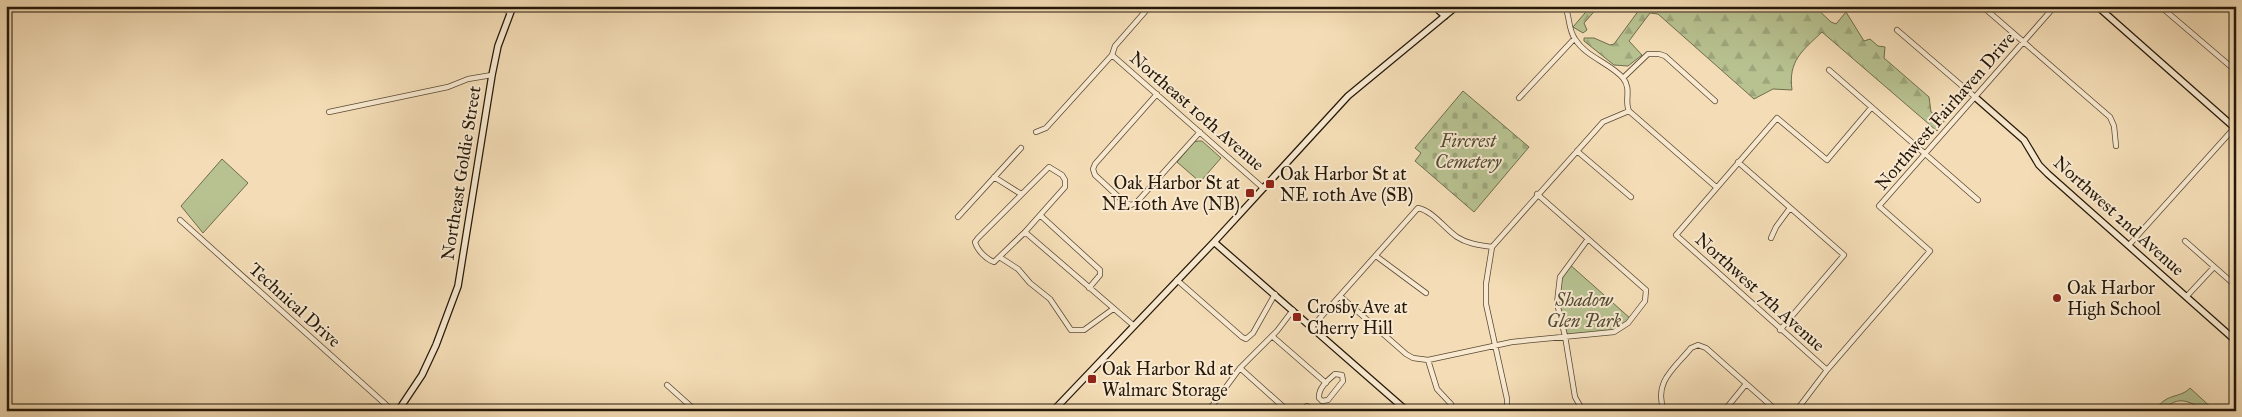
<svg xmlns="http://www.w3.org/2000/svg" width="2242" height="417" font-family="'IM FELL Great Primer',serif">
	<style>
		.green { fill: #b8c291; stroke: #6e6d4d }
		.forest { fill: url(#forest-firs); stroke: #6e6d4d }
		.cemetery { fill: url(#cemetery-stones); stroke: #6e6d4d }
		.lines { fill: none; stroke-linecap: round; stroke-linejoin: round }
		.street-casing { stroke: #594934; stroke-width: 6 }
		.secondary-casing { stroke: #251809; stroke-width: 8 }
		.street { stroke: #f8e9d0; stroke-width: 4.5 }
		.secondary { stroke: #f8e9d0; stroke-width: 5.5 }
		.poi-dot { fill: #8f2418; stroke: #f8e9d0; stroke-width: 2 }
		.labels { text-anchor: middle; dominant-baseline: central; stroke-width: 4; stroke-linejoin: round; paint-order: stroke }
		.street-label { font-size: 18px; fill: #251809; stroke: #f8e9d0 }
		.park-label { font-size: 18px; font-style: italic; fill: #514b32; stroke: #f8e9d0 }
		.poi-label { font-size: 18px; fill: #251809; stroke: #f8e9d0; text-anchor: start }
	</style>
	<defs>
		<pattern id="forest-firs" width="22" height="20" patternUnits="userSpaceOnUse" patternTransform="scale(1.25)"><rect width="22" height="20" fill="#b8c291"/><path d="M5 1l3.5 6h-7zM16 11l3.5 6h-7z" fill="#9ea67c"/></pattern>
		<pattern id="cemetery-stones" width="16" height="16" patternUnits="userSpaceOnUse" patternTransform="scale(1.25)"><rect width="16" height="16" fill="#b8c291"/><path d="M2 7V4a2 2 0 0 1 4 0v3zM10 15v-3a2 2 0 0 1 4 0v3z" fill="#9ea67c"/></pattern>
	</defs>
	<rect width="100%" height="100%" fill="#f4ddb6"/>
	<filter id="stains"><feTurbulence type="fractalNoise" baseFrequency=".004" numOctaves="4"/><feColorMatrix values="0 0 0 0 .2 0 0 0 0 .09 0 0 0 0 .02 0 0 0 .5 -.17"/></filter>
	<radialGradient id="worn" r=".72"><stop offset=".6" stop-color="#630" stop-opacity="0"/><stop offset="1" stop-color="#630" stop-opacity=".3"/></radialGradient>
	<path class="green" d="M1198,141H1202L1221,158L1200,182L1177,162L1194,142Z
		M222,159L248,183L203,233L181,206Z
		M1568,263L1631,319L1614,332L1565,336C1558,307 1552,290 1568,263Z
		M2190,388L2215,411C2195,411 2183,388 2163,411H2155C2166,392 2180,399 2190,388Z"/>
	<path class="forest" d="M1591,6H1599L1584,23L1587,30L1583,33L1573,27Z
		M1642,6H1814L1831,22L1836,24L1846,12L1864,41L1870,39L1878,46L1885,47L1884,58L1929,97L1931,112L1945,120L1937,131L1822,32C1802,51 1788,61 1792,90L1773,89L1754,99L1658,14L1650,13L1629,41L1642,55L1628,66L1614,65L1584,41V38H1594L1610,45L1614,44Z"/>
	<path class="cemetery" d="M1463,91L1529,147L1474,212L1415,161L1421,153L1415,148Z"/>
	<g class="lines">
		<g class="street-casing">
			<path id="street" d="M501,6L510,13
				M1565,6C1570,17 1568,29 1575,39C1586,57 1610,63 1623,78C1632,89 1624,101 1629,111L1716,187
				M1982,6L2110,117L2114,126L2116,146
				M2160,6L2236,71
				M1897,30L1975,97
				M1112,55L1263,188
				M1829,70L1978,200
				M1623,78L1648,54H1659L1665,56L1715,101
				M1157,94L1095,164L1093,169L1095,175L1125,203L1131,205L1136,203L1200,132
				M1519,98L1574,39
				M329,112L448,87L468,79L492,75
				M1036,132L1046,128L1112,55L1115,46L1150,6
				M1577,151L1631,197
				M1738,162L1844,255L1780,330
				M994,177L1021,194
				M1040,215L1100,270V275L1089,288
				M958,217L1021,148
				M180,220L393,411
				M1025,232L1065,187V180L1062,175L1049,167L978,238L975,242C977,250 986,259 994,262L1025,232L1133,325
				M1771,238L1776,227L1790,208
				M2185,241L2236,286
				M2129,245L2236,126
				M1376,256L1426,293
				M1001,258L1018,269L1030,283L1050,299L1071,330H1084L1113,309
				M1177,280L1242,337L1246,339L1253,333L1275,294
				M1340,296L1406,354L1413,358L1428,360L1512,342L1614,332L1628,323L1645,301L1646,290L1537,194
				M2187,296L2214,267
				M1312,327L1418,208C1433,211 1445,229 1457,237C1468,244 1479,245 1492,247
				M1272,336L1326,383
				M1428,360L1437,389L1451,404
				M1240,368L1288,411
				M1827,370L1676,235L1777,118L1827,160L1871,108
				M1335,374L1342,375L1343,381L1328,400L1322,401L1319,398C1318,388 1328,380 1335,374Z
				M667,385L696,411
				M1212,411V406L1240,368L1277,331L1293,310
				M1300,411L1307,406L1313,411
				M1377,411H1381
				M1507,411V399L1486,304V284L1492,247L1603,122L1629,111
				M1583,411L1575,397L1565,336L1557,303L1560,277L1588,239
				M1664,411C1653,382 1674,369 1691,348L1698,345L1706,348L1777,411
				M1724,411L1746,384
				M1796,411L1827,370L1930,251L1879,206L2055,6"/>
		</g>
		<g class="secondary-casing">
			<path id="secondary" d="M1434,6L1445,16
				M2097,6L2236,129
				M1975,97L2024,140L2039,165L2048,174L2236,341
				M1214,242L1407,411
				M398,411L422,375L436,345L458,286L492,75L498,46L513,6
				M1053,411L1214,242L1348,96L1457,6"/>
		</g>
		<use href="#street" class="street"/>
		<use href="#secondary" class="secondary"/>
	</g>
	<g class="poi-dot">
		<rect x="1265" y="179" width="10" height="10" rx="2.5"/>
		<rect x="1245" y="188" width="10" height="10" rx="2.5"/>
		<circle cx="2057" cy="298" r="5"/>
		<rect x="1292" y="312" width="10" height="10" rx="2.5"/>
		<rect x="1087" y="374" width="10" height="10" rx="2.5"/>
	</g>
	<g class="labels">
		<g class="street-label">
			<text transform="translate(1197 111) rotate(41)">Northeast 10th Avenue</text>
			<text transform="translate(1945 111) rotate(-49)">Northwest Fairhaven Drive</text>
			<text transform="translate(461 173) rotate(-81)">Northeast Goldie Street</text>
			<text transform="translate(2119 216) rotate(42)">Northwest 2nd Avenue</text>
			<text transform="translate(1760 292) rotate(42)">Northwest 7th Avenue</text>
			<text transform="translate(295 305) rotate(42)">Technical Drive</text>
		</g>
		<g class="park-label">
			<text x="1468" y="141">Fircrest<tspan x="1468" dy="21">Cemetery</tspan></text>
			<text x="1584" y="300">Shadow<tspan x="1584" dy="21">Glen Park</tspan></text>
		</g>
		<g class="poi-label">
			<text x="1280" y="174">Oak Harbor St at<tspan x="1280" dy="21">NE 10th Ave (SB)</tspan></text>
			<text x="1240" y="183" text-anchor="end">Oak Harbor St at<tspan x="1240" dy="21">NE 10th Ave (NB)</tspan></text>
			<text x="2067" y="288">Oak Harbor<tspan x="2067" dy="21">High School</tspan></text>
			<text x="1307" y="307">Crosby Ave at<tspan x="1307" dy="21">Cherry Hill</tspan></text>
			<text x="1102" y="369">Oak Harbor Rd at<tspan x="1102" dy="21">Walmarc Storage</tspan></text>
		</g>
	</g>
	<rect width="2242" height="417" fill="none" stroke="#f4ddb6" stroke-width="25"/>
	<rect x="8" y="8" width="2227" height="402" fill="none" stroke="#251809" stroke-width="2.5"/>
	<rect x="12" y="12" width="2217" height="392" fill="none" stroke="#251809"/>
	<rect width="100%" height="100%" filter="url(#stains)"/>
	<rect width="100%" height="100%" fill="url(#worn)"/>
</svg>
